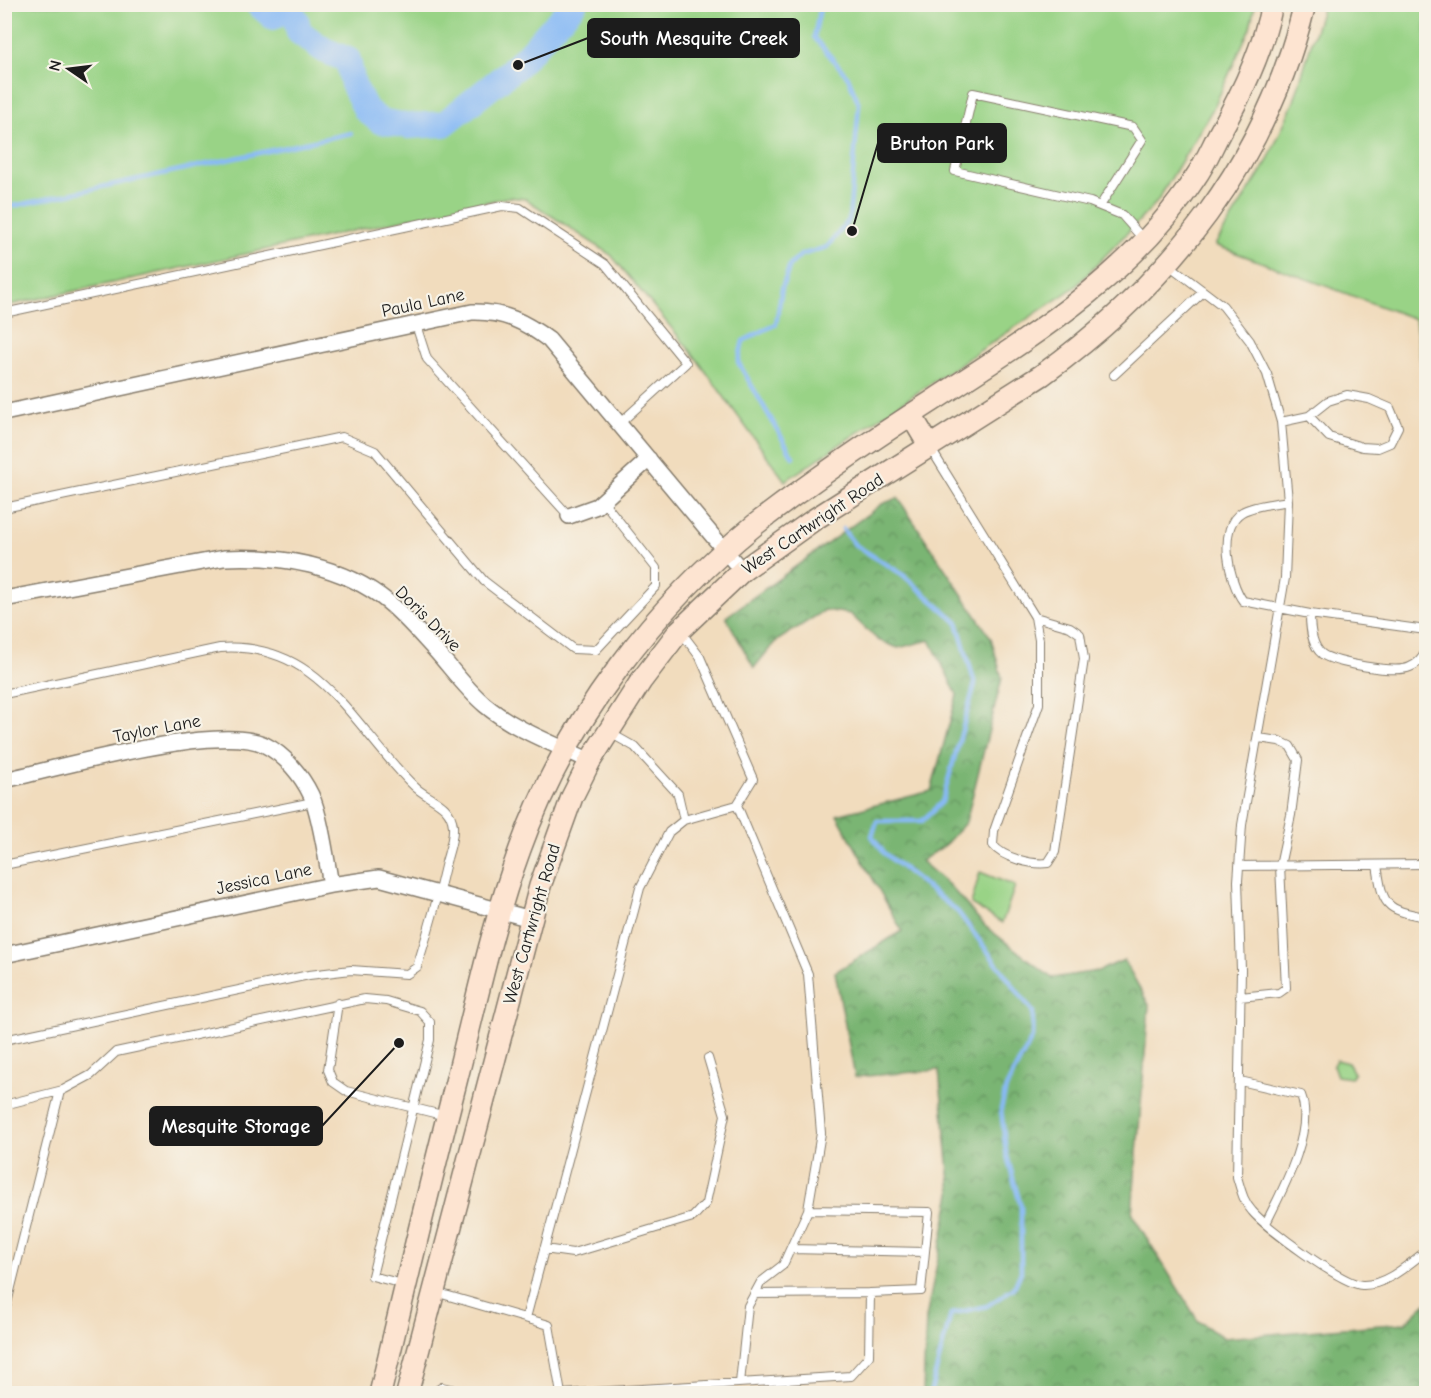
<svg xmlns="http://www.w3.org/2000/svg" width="1431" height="1398" font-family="'Comic Neue',sans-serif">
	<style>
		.forest { fill: url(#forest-crowns); stroke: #4b6848; stroke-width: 1.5 }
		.park { fill: #99d386; stroke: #5a7851; stroke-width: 1.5 }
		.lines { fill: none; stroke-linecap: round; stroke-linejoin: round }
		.stream { stroke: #88baf5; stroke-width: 4.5 }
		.river { stroke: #88baf5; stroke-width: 26 }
		.service-casing { stroke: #867c6c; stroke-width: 10 }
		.minor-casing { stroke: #867c6c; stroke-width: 18 }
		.secondary-casing { stroke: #867c6c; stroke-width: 24 }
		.service { stroke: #fff; stroke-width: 8 }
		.minor { stroke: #fff; stroke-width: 15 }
		.secondary { stroke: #fde4d1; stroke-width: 21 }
		.labels { text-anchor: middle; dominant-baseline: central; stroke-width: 4.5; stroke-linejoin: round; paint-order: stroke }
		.street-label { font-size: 18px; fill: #1c1c1c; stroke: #f7f3e8 }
		.leader { fill: none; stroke: #1c1c1c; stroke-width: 2 }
		.callout-dot { fill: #1c1c1c; stroke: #f7f3e8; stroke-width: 2 }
		.callout { fill: #1c1c1c; stroke: #1c1c1c; stroke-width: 2 }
		.callout-label { font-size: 20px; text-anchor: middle; font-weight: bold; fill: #fff }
	</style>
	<defs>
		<pattern id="forest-crowns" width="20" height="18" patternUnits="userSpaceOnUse" patternTransform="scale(1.5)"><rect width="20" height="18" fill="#7ab573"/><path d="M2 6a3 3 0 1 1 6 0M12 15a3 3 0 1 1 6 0" fill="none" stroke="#63925e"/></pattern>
	</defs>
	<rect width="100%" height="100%" fill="#f7f3e8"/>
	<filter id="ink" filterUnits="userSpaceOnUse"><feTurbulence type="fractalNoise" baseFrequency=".0167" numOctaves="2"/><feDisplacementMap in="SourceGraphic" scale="12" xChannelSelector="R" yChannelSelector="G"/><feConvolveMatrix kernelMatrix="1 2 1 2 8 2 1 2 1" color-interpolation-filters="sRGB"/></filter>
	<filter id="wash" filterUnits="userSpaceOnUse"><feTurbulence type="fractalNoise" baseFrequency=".008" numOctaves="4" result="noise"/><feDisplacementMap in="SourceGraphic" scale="24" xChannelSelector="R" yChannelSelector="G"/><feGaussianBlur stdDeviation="1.35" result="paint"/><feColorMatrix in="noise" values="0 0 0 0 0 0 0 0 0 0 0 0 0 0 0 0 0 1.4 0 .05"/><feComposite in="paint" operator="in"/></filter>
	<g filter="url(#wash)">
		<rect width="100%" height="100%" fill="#f1dcbd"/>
		<path class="forest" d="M898,498L991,638L1002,678L966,822L944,846L921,861L949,885L985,926L1052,978L1098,971L1124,960L1149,1005L1132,1214L1198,1321L1224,1338L1405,1323L1426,1303V1393H923L926,1318L951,1193L939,1070L855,1077L835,972L902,931L837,815L931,791L957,695L930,640L898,648L878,640L850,614L825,610L775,642L754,668L726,617L882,504Z"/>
		<path class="park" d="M4,5H1255L1250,28L1214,107L1157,202L1075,287L785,481L693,354L611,255L526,199L509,197L5,306Z
			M1323,5H1426V399L1415,319L1215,245L1267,162L1294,101Z
			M980,872L1015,886L1002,923L971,904Z
			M1336,1060L1348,1063L1354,1073L1351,1078L1337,1076L1333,1065Z"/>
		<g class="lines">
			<path class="stream" d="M369,125L380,121
				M4,208L351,133
				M793,457L738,362L743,341L776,324L782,288L790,265L801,255L827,247L849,220L859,104L848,77L814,37L821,4
				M843,529L855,545L902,574L957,622L975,684L942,802L922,821H877L872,836L884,853L958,912L1033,1012L1032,1038L1006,1088L1001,1109L1006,1152L1021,1207V1272L1014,1288L987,1306L951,1314L930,1394"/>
			<path class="river" d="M258,4L273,17L285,8L296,19L299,32L324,50L348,60L353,84L366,110L380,121L408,126L444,124L518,65L574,4"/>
		</g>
	</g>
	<g filter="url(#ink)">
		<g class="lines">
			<g class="service-casing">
				<path id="service" d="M1100,206L1142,140L1133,127L973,93L955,171L1090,202L1122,215L1144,240
					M1169,265L1223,306L1250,341L1267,374L1281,422L1288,501L1285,578L1242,825L1238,881L1241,970L1237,1177C1241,1190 1243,1201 1252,1211C1265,1227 1342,1284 1362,1285C1385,1286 1409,1264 1426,1251
					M4,313L502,206L520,208L605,264L686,363L619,424
					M416,325L427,359L569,516
					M1114,375L1202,293
					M1281,422L1309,416L1328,401L1347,395L1369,399L1390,408L1398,427L1390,443L1378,448L1362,447L1329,437L1309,416
					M931,449L1035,617L1039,640V704L994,831L993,845C1003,858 1032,865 1048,863L1055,852L1084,659L1080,634L1070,627L1035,617
					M1288,501C1274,504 1254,505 1242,512C1217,527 1229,582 1243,601L1310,614L1426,630
					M4,508L342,437L375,451L484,581L573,649L596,650L656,586V568L603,501
					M1310,614C1310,627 1311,645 1322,654C1334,663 1396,674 1410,667C1418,664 1423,658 1426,650
					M4,694L220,648C321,641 352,726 414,786C428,800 451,803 453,826C454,838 449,851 446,862C438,897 428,932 417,967L407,974L351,970L309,975L4,1040
					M610,733L635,747L678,794L684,820L737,805
					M4,865L313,802
					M1377,865C1383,905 1384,910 1426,917
					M1239,866L1426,864
					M1240,997L1279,993L1286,988L1280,866L1291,815L1298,760L1290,746L1279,741L1259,738
					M338,1003L328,1070L333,1082L346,1091L446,1116
					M1240,1081L1301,1095C1315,1131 1282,1191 1266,1223
					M4,1105L63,1090L91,1075L116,1052L365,999L386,1001L420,1011L430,1022V1040L372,1276L403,1284
					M544,1249L573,1253L693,1217L706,1203L725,1115L708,1058
					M791,1249L925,1252
					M435,1292L549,1325L561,1394
					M754,1294L870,1293
					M4,1315L60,1091
					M526,1318L640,888L669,832L684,820
					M740,1383L748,1306L761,1282L783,1265L808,1210
					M432,1394L442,1387L472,1394
					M561,1394L851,1376L869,1356L870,1293L921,1291L929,1212L808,1210L821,1133L808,974L737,805L753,779L700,657L681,632"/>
			</g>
			<g class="minor-casing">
				<path id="minor" d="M4,413L472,312C504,311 525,322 549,340L742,571
					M569,516L597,506L649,459
					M4,599L224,558C280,555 343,565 388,602C405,616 421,635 436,651C452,669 466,689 485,705C515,730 555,744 590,761
					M4,780C59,768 221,722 265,745C285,755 302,776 311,795C320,813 327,863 331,885
					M4,955L331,885L379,878L531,919"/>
			</g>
			<g class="secondary-casing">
				<path id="secondary" d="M911,415L930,447
					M380,1394C405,1287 431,1180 458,1074C477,999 493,922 520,849C543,785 578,722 619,667C658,614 705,565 756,524C813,480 873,439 934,400C1029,338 1132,276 1195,178C1205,164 1212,147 1220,132C1243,92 1263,50 1272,4
					M407,1394L540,886L572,797L590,761L641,681L680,630L742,571L815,519L1042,375C1172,281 1266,162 1305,4"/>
			</g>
			<use href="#service" class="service"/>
			<use href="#minor" class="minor"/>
			<use href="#secondary" class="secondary"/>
		</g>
	</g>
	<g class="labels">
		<g class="street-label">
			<text transform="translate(423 303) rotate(-12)">Paula Lane</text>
			<text transform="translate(813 524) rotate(-34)">West Cartwright Road</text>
			<text transform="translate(428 619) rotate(45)">Doris Drive</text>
			<text transform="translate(157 729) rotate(-11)">Taylor Lane</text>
			<text transform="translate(264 879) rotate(-12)">Jessica Lane</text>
			<text transform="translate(532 924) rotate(-74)">West Cartwright Road</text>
		</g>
	</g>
	<path class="leader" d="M518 65L588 38M852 231L878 143M399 1043L322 1126"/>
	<g class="callout-dot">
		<circle cx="518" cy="65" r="6"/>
		<circle cx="852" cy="231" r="6"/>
		<circle cx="399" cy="1043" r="6"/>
	</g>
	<g class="callout">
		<rect x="588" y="19" width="211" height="38" rx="6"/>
		<rect x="878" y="124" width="128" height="38" rx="6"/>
		<rect x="150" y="1107" width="172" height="38" rx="6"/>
	</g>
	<g class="callout-label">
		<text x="694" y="45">South Mesquite Creek</text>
		<text x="942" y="150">Bruton Park</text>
		<text x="236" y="1133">Mesquite Storage</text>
	</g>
	<rect width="1431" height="1398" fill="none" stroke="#f7f3e8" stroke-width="24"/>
	<g transform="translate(69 69) rotate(284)" stroke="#f7f3e8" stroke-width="4.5" paint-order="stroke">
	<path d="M0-4.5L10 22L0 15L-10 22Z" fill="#1c1c1c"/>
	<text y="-9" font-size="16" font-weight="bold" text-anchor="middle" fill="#1c1c1c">N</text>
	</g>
</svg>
